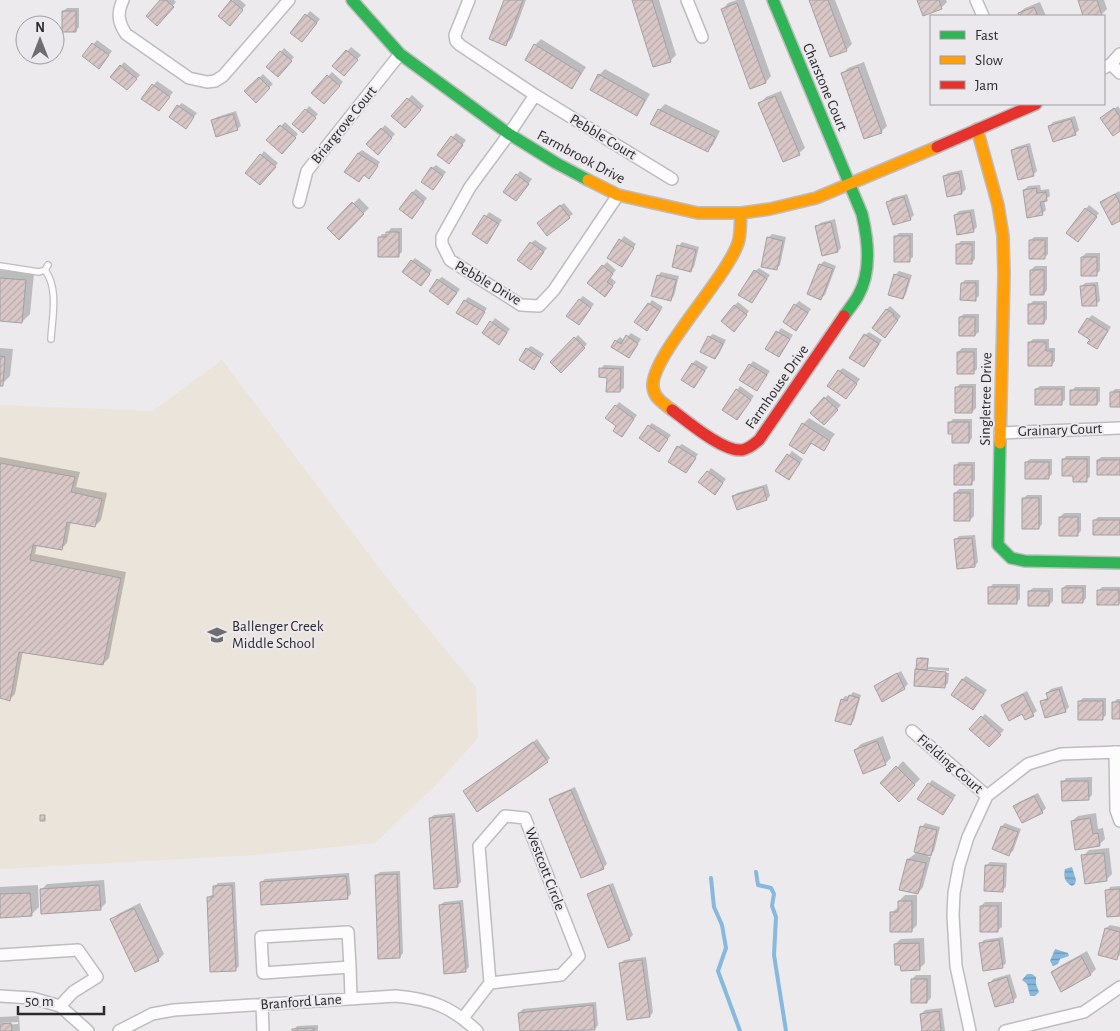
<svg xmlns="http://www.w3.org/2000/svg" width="1120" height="1031" font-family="'Alegreya Sans',sans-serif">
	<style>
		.education { fill: #ebe4da }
		.water { fill: url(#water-rules) }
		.shadow { fill: #0003 }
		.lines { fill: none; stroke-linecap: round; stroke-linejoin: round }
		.stream { stroke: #87b8dd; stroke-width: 4 }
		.building { fill: url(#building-hatch); stroke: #a3a1a3 }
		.lane-casing { stroke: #bebcbf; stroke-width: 8 }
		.street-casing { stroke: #bebcbf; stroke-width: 14 }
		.fast-casing { stroke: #bebcbf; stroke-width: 14 }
		.slow-casing { stroke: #bebcbf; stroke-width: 14 }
		.jam-casing { stroke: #bebcbf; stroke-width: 14 }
		.lane { stroke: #fcfcfc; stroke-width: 5.5 }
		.street { stroke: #fcfcfc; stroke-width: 11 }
		.fast { stroke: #30b455; stroke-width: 11 }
		.slow { stroke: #ff9f0a; stroke-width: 11 }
		.jam { stroke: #e5322d; stroke-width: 11 }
		.labels { text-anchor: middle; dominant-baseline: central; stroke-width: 4; stroke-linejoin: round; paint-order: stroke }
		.street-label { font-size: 15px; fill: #2a292b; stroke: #ece9ee }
		.poi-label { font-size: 15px; fill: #2a292b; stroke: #ece9ee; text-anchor: start }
	</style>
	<defs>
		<pattern id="water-rules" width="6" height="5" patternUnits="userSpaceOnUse" patternTransform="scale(1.25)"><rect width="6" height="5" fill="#87b8dd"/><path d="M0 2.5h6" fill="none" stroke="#6f96b3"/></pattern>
		<pattern id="building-hatch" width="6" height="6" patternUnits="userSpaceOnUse" patternTransform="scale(1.25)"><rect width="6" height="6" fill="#d8c7c6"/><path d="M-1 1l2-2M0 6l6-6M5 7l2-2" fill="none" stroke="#baabaa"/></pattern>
	</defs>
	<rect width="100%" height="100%" fill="#eceaed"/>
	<path class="education" d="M222,360L390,582L476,687L478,738L435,786L375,843L256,855L0,869V405L153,411Z"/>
	<path class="water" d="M1072,867L1076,880L1075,884L1072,886C1065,882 1063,877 1065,869Z
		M1055,949L1068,953L1069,956L1060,959L1058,964L1053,966L1050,961Z
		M1027,974H1032L1036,977V984L1039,992L1035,996H1030L1027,984L1022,980Z"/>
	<path class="shadow" d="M162,0H174L176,2L157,24Z
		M233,0H240L246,5L233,20L220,16Z
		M505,0H526L512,38L506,44Z
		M633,0H659L676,55L670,61Z
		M737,0H744L771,76L766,82L723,9L728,3Z
		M810,0H835L852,44L846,50Z
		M919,0H946L947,2L941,8Z
		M1079,0H1104L1107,9L1101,15L1084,16Z
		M1040,2L1046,16H1020L1019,13L1025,8Z
		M67,8H79V27L76,31L63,11Z
		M310,11L320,19L306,37L292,33Z
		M541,39L586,67L577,81L572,87L535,45Z
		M97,40L112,51L102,64L84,56Z
		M351,47L361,55L347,71L334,66Z
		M284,48L294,57L282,71L281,52Z
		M124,62L140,75L131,85L121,66Z
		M864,62L887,126L881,132L842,74L848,68Z
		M605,69L650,94L642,108L636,114L599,75Z
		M332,72L343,82L324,103L313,93Z
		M263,74L273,84L256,101L246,91Z
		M157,81L173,92L163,106L143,98Z
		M781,91L805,148L799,153L760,103L766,97Z
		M412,95L424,106L405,126L393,115Z
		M182,103L197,113L186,127L178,106Z
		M665,104L720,131L713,145L707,151L659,110Z
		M309,106L318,114L307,127L306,110Z
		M1118,106L1120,109V130L1102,118Z
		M236,111L241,126L237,129L213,120L217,117Z
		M1075,116L1079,130L1075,134L1050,126L1053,122Z
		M285,122L298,134L282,152L268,140Z
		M385,125L395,134L378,153L368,144Z
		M456,133L466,140L453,158L439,154Z
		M1030,143L1037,171L1033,175L1013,150L1016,147Z
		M362,150L380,162L373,173L365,174L359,181L358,153Z
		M264,151L278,163L264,180L261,155Z
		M436,165L446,172L437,185L432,168Z
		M962,170L966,189L962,193L948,195L944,176L948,173Z
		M520,171L532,179L520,196L517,175Z
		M1040,185L1041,190L1049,189L1050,196L1044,200L1046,210L1042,214L1024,190L1028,186Z
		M416,189L427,198L415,213L412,193Z
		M1119,191L1120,193V219L1101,202Z
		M907,194L914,215L910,219L888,202L892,198Z
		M359,198L369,208L339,238L329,228Z
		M564,203L573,214L569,217L542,219Z
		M1089,205L1099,213L1081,237L1086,209Z
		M974,209L977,227L973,231L955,215L959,211Z
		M489,212L502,220L487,242L473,234Z
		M835,219L841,248L838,251L817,226L820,223Z
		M391,228H402V252L398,255L379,238L382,234H387Z
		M899,233H913V257L909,260L895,237Z
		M772,234L786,237L780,265L777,268L768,238Z
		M624,236L636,244L625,262L609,258Z
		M1034,237H1048V254L1044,258L1031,240Z
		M535,240L547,248L534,265L531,243Z
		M961,241H975V259L971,263L957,245Z
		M682,242L699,247L694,267L690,271L679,246Z
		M1086,253H1100V271L1096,274L1082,257Z
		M415,258L432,270L425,281L412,261Z
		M824,261L836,266L825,295L821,298L820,265Z
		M607,262L616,270L610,277L616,282L608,292L603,266Z
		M1035,266H1047V290L1044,294L1031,270Z
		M759,268L770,275L752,301L755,271Z
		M0,270L34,273L30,314L22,322L0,320Z
		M899,271L912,275L906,294L903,298L895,275Z
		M661,272L679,276L674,296L670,300L658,276Z
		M442,277L460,289L452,300L438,280Z
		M965,280H979V296L975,299L962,283Z
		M1098,282L1100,301L1096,304L1081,287L1085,283Z
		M583,296L594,304L582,320L580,299Z
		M468,297L487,308L477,324L465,301Z
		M652,300L663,307L651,326L649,304Z
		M799,301L811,309L800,325L795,305Z
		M1033,301H1047V319L1044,323L1030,304Z
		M738,302L749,311L738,326L734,306Z
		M890,306L901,316L889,332L887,309Z
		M964,314H979V332L975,335L960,317Z
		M1092,315L1111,327L1100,344L1092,339L1088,319Z
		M495,318L510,329L503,339L484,333Z
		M781,328L793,335L779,356L767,348Z
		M869,332L882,340L867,362L865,335Z
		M631,333L641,339L632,353L616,341L620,337L624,340Z
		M713,334L726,340L719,354L715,358L709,337Z
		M578,335L587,344L561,371L552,362Z
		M1033,339H1049V348H1055V361L1052,365L1029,343Z
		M531,346L544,354L534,368L527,349Z
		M0,348L13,349L10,376L2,384H0Z
		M962,348H977V369L973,373L958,352Z
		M696,360L708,367L694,387L693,363Z
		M753,361L770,371L757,390L750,365Z
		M604,365L624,366V388L620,391L601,369Z
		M843,368L860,379L849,394L839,371Z
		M960,384H976V408L972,412L957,387Z
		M740,386L754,396L740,415L737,390Z
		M1040,386H1065V400L1061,403L1036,389Z
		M1075,387H1100V401L1097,404L1072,391Z
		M1115,389H1120V406L1112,392Z
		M828,395L841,405L828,420L825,398Z
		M619,402L637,415L625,432L618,426L616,406Z
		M809,418L835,434L824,449L813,442L804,452L803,424Z
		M953,419H972V438L969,442L954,432L949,423Z
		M652,423L671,435L662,447L649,426Z
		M682,444L698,454L686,472L678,447Z
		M792,451L803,459L792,475L777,471Z
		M1066,456H1090V477L1086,480L1074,475L1063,460Z
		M0,457L80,472L76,487L107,493L101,520L95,526L71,521L67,543L61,549L37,545L35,554L126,572L109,658L103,664L23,651L15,694L10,699L0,697Z
		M1101,457H1120V474L1098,460Z
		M1030,459H1052V474L1049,477L1026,462Z
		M959,462H975V480L971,484L956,465Z
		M711,468L726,479L718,489L708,472Z
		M767,484L770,496L767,499L734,496L737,493Z
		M959,489H974V516L970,520L955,493Z
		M1027,495H1042V524L1039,528L1023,499Z
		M1064,513H1081V531L1077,535L1060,517Z
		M1098,517H1120V534L1094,521Z
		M975,535L978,562L975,566L955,540L959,536Z
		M993,584H1020V599L1016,603L989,588Z
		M1066,585H1086V598L1083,602L1063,588Z
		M1102,587H1120V602L1119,604L1099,590Z
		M1033,588H1053V601L1049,605L1029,591Z
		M920,657L929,658L928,667L949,668V671L918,668V671L949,673L948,683L944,687L916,670Z
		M901,671L908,684L904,688L875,686Z
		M966,676L987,690L976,705L962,680Z
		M1062,686L1069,707L1065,711L1041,702L1048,697L1047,693L1051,689Z
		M1027,691L1037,711L1033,714L1002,705L1006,702Z
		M853,692L861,695L854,720L851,724L842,700L845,696L849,697Z
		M1083,698H1106V715L1103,718L1079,702Z
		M1117,699H1120V718L1113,703Z
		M985,714L1004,730L989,746L971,729Z
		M883,736L891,758L885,764L855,750L861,744Z
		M537,739L550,758L547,761L468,788Z
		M903,761L920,779L899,800L882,783Z
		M1092,777V795L1088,799L1063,782L1066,778Z
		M932,780L956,795L946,810L929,784Z
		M575,787L607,864L603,868L550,800L554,796Z
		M1038,793L1046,808L1042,812L1015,806L1019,802Z
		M455,813L461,882L457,886L430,818L434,815Z
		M1096,813L1098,829L1103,828L1105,839L1099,845L1072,821L1078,816Z
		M925,823L940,827L934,851L928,857H931L923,887L918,893L901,889L908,859L915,854L922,827Z
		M1005,823L1021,829L1013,851L1009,854L1002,826Z
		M1109,848L1112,874L1106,880L1083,856L1089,850Z
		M990,862L1007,863L1006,887L1002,890L986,866Z
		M400,871L403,953L400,957L376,875L380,872Z
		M349,873L351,894L347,898L261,882L265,879Z
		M104,880L106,903L100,909L41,890L47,884Z
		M235,882L239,966L236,969L208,897L214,894V887L218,883Z
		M613,883L633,935L630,938L609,946L589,894L592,891Z
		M38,885L39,907L31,915L0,917V887Z
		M1120,886V915L1107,891L1110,887Z
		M905,895H917V925L911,931L891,913L899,907V901Z
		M463,900L469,967L465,971L440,905L444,902Z
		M985,902H1002V927L998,930L981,906Z
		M140,903L164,954L158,960L112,920L118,914Z
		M1110,925L1120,927V955L1116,958L1106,928Z
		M1003,937L1006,963L1002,967L981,943L984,940Z
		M924,938L925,963L919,969L895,944L901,939Z
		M1087,951L1096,969L1091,974L1052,972L1058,967Z
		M646,957L653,1012L650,1016L620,964L624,960Z
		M1010,974L1017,997L1013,1001L990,983L993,979Z
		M916,975H931V998L927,1002L912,979Z
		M596,1002L598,1025L595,1029L570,1031H521L519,1013L523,1009Z
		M942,1008L945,1031H923L921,1014L925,1010Z
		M19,1016L20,1031H0V1025L18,1024V1022L0,1023V1017Z
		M318,1025V1031H293L297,1026Z"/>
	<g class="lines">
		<path class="stream" d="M756,872L758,885L771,888L774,894L772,906L776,917L774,955L786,1031
			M711,878L714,907L722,925L726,948L718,971L740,1031"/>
	</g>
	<path class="building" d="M160,0H166L174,7L157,26L146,16Z
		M231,0L243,10L230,26L218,16Z
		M504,0H523L506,46L489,39Z
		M632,0H652L671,62L653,67Z
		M809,0H828L847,51L830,57Z
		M917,0H939L942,9L923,16Z
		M1078,0H1097L1102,16H1083Z
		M737,3L766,83L750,89L721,9Z
		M1034,7L1038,16H1019L1018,13Z
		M62,11H76V32H62Z
		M305,14L317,23L302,42L290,33Z
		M92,43L109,55L99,69L82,56Z
		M534,44L581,73L572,89L525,60Z
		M346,50L358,60L344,76L332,66Z
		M280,51L292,61L278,77L266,67Z
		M120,65L137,79L127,90L110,77Z
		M858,67L882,133L864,139L841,73Z
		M598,74L645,100L637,116L590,90Z
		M327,75L340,86L324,104L311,93Z
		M259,77L270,88L256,103L244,91Z
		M152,84L170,97L159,111L141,99Z
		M775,96L800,155L783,162L758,103Z
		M407,98L421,110L405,128L391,116Z
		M177,105L194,117L186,129L169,117Z
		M1114,108L1120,117V131L1113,136L1100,118Z
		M305,109L316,118L303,133L292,124Z
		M658,109L715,137L708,152L650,124Z
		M233,114L238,130L216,137L211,120Z
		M1071,119L1076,135L1053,142L1048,126Z
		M280,125L296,138L282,154L266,140Z
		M381,128L392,138L378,155L366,144Z
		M451,136L463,145L449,164L437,155Z
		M1027,146L1034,176L1018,180L1011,150Z
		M358,153L378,166L369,179L364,175L359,182L344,172Z
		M260,154L276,167L260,185L245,173Z
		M431,167L443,176L433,190L421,182Z
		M959,173L962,194L947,197L943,176Z
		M516,174L529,184L516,201L503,192Z
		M1036,188L1037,193L1046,192L1047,201L1040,202L1043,215L1027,218L1023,190Z
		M412,192L424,202L412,219L399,209Z
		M1115,194L1120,203V221L1112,225L1100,202Z
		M904,197L911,220L893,225L886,202Z
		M352,202L364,214L339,240L327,228Z
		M560,205L570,218L547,236L537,223Z
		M1085,208L1097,217L1078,242L1066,233Z
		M970,212L974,232L957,235L954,215Z
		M484,215L499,224L487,244L472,234Z
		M831,222L838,252L822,256L815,226Z
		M386,232H399V257H378V237H386Z
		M894,236H910V262H894Z
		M767,237L783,241L777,270L761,267Z
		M619,239L634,248L622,267L607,258Z
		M1029,240H1045V259H1029Z
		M530,242L544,252L531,270L517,260Z
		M956,244H972V264H956Z
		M677,245L696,250L691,272L672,267Z
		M1081,257H1097V276H1081Z
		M411,260L430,274L421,286L402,272Z
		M819,264L833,269L821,300L807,294Z
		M602,265L613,274L607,282L613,286L605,297L587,283Z
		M754,270L767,279L752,303L738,295Z
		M1030,270H1044V295H1030Z
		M894,274L909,279L903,299L888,295Z
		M657,275L676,280L671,301L651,296Z
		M0,278L26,280L22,323L0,321Z
		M437,279L457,293L448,305L429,291Z
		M961,283H976V301L960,300Z
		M1095,285L1097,306H1082L1080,286Z
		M579,299L591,308L579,325L566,316Z
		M464,300L485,312L477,325L456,313Z
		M648,303L660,311L647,331L634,322Z
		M794,304L808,313L796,331L783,322Z
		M1028,304H1044V324H1028Z
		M734,305L747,315L734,332L721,321Z
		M886,309L894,314L893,316L898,320L885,338L872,328Z
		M959,317H975V336H959Z
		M1087,318L1108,331L1097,349L1087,343L1090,340L1078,332Z
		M490,321L507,333L499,345L482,333Z
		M776,331L790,339L779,357L765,349Z
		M864,334L879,344L864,367L849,358Z
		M626,335L638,344L629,358L611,347L615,340L621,344Z
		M708,336L723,344L715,359L700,352Z
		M574,337L585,348L561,373L550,362Z
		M1028,342H1046V351H1052V366H1028Z
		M526,348L541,358L534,370L519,360Z
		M957,352H974V374H957Z
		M0,356L5,357L3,386H0Z
		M692,363L705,371L694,388L681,380Z
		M749,364L767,375L757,391L739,380Z
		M599,368L621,369L620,392H606L607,378L599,377Z
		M838,370L857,384L846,399L827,386Z
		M955,387H973L972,413H955Z
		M736,389L751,400L737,420L722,410Z
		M1035,389H1062V405H1035Z
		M1070,390H1097V405H1070Z
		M1110,392H1120V407H1110Z
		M824,397L838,410L824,425L810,413Z
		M615,405L634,419L622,437L613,431L616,426L605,418Z
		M948,422H969V443H952V434H948Z
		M802,423L830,441L824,451L811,443L804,454L789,445Z
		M648,425L668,439L659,452L639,438Z
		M677,446L696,458L686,473L668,462Z
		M787,454L800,463L789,480L775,471Z
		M1062,459H1087V482H1073V476H1062Z
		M1097,460H1120V475H1097Z
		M1025,462H1049V479H1025Z
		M0,463L75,477L71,492L102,499L95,527L67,522L62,550L33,545L30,560L121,578L103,665L19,652L10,701L0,698Z
		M954,465H972V485H954Z
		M707,471L723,483L715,495L698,482Z
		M763,487L767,500L737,510L732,496Z
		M954,493H970V521H954Z
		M1022,498H1039V529H1022Z
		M1059,517H1078V536H1059Z
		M1093,520H1120V535H1093Z
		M972,538L975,567L957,569L954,539Z
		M988,587H1017V604H988Z
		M1062,588H1083V603H1062Z
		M1097,590H1119V605H1097Z
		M1028,591H1049V606H1028Z
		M917,658L928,659L927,670L916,669Z
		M915,669L946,672L945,688L914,686Z
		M897,673L905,689L882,702L874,686Z
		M962,679L984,694L973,710L951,695Z
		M1059,689L1066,712L1045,718L1040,701L1048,699L1046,693Z
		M1023,694L1034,716L1025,720L1022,714L1009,721L1001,705Z
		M849,695L859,698L851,725L835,721L841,699L847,701Z
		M1078,701H1103V720H1078Z
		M1112,702H1120V719H1112Z
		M981,716L1001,735L989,747L969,729Z
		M877,741L886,765L863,774L854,750Z
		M533,742L548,762L477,812L463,791Z
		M896,766L915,785L899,802L880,783Z
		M1061,781H1088L1089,800L1062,801Z
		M928,783L953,799L943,815L917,799Z
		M571,790L604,869L581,878L549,799Z
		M1034,796L1043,813L1022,823L1013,806Z
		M40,815H45V821H40Z
		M452,816L458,887L434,889L429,818Z
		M1090,818L1093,834L1098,833L1100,846L1075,850L1071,821Z
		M920,826L937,830L931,856L914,852Z
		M1001,826L1018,832L1009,856L992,849Z
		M1104,853L1107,881L1085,884L1081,855Z
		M907,859L926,863L918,894L899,890Z
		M985,865L1004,866L1003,892L984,891Z
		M397,874L400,958L378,959L375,875Z
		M346,876L348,899L261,905L260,882Z
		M99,885L101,910L41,914L40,889Z
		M232,885L236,971L210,972L207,897H213V886Z
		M609,885L630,940L608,948L587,894Z
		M1120,889V916L1107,917L1105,890Z
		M30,893L32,916L0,918V894Z
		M898,901H912V932H890V912H898Z
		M460,903L466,972L444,974L439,905Z
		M980,906H998V932H980Z
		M134,908L159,961L135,972L110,919Z
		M1105,928L1120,932V947L1117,960L1098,955Z
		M999,940L1003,968L983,971L979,943Z
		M919,943L920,970L901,971L900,965H895L894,944Z
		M1081,956L1091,975L1061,992L1051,972Z
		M642,960L650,1017L627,1020L619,963Z
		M1007,977L1014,1002L995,1007L988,983Z
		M911,979H927V1003H911Z
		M593,1005L595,1030L520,1031L518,1013Z
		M939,1011L941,1031H922L920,1014Z
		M11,1023L12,1031H0V1024Z
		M314,1028V1031H292V1029Z"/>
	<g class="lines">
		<g class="lane-casing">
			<path id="lane" d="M0,266L39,272L45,270L48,265
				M45,270C59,289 52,318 51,339"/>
		</g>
		<g class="street-casing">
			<path id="street" d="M123,0C117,13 118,22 126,34L189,78L207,82L215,81L223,76L289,0
				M469,0L455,35L456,41L460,45L535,95L672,179
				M687,0L702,37
				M976,0L983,16
				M1111,64L1120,73
				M1104,68L1111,64L1120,54
				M535,95L509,134L470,187L442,237V244L450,260L521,305L539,306L554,290L618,195
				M299,202L307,171L400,54
				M1000,433L1120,428
				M912,731L987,796
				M1115,752L1116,810L1120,821
				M505,816L525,818L579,956L561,975L490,983L479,846Z
				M0,955L78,950L97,977L73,992L60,1006
				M350,967L348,932L261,937L263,973L350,967L351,998
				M0,996L32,998L60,1006L88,1031
				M262,1004L263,1031
				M463,1018L490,983
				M119,1031L152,1014L174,1010L396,996C431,999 452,1007 477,1031
				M970,1031L956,966L953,915L954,893L959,866L968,837L987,796L1028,764L1061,754L1120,752
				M1005,1031L1084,1012L1120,987"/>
		</g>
		<g class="fast-casing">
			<path id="fast" d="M352,0L400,54L509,134L556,163L588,180
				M773,0L862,214C868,240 872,271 858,296C854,303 849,309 844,316
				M1000,443L998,545L1011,558L1025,561L1120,563"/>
		</g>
		<g class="slow-casing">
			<path id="slow" d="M977,129L998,205L1003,236L1004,274L1000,443
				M588,180L618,195L698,213H741L770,209L816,198L937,147
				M672,410C663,403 654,398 653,387C650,357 726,279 738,243C741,235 740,222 741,213"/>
		</g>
		<g class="jam-casing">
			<path id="jam" d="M937,147L1036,104
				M672,410C687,421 723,452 742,450C749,449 754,444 759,440L844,316"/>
		</g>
		<use href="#lane" class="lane"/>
		<use href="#street" class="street"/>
		<use href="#fast" class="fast"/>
		<use href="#slow" class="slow"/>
		<use href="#jam" class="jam"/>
	</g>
	<defs>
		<g id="school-bare" transform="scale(1.5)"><path d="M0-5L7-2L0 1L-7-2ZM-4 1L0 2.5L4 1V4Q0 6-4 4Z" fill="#6e6d6f" stroke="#ece9ee" stroke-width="2.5" paint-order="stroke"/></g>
	</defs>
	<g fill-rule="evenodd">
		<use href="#school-bare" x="217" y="635"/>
	</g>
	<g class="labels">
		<g class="street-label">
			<text transform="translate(825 87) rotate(67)">Charstone Court</text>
			<text transform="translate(344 125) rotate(-51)">Briargrove Court</text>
			<text transform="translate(603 137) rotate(31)">Pebble Court</text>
			<text transform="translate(581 157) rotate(28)">Farmbrook Drive</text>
			<text transform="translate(488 283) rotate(30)">Pebble Drive</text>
			<text transform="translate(777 387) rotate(-55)">Farmhouse Drive</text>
			<text transform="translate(986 399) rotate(-89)">Singletree Drive</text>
			<text transform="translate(1060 430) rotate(-2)">Grainary Court</text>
			<text transform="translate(950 764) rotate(41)">Fielding Court</text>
			<text transform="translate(545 869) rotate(69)">Westcott Circle</text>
			<text transform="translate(301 1002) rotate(-4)">Branford Lane</text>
		</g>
		<g class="poi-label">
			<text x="232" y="626">Ballenger Creek<tspan x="232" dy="17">Middle School</tspan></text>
		</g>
	</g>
	<rect x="930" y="15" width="175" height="90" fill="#ece9ee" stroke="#9e9ca0"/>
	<rect x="940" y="31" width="25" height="8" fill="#30b455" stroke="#9e9ca0"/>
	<text x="975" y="40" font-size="15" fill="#2a292b">Fast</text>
	<rect x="940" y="56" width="25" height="8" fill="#ff9f0a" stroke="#9e9ca0"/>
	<text x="975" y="65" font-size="15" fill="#2a292b">Slow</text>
	<rect x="940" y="81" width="25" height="8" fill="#e5322d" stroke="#9e9ca0"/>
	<text x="975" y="90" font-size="15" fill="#2a292b">Jam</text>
	<g transform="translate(40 40)"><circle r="24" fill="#ece9ee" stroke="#9e9ca0"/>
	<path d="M0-4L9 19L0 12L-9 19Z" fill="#6e6d6f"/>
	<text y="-8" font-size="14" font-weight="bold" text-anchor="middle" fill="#2a292b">N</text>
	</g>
	<path d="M18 1006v8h86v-8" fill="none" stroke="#2a292b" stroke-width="2.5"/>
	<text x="25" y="1006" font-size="15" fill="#2a292b" stroke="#ece9ee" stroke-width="4" paint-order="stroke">50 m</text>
</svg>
